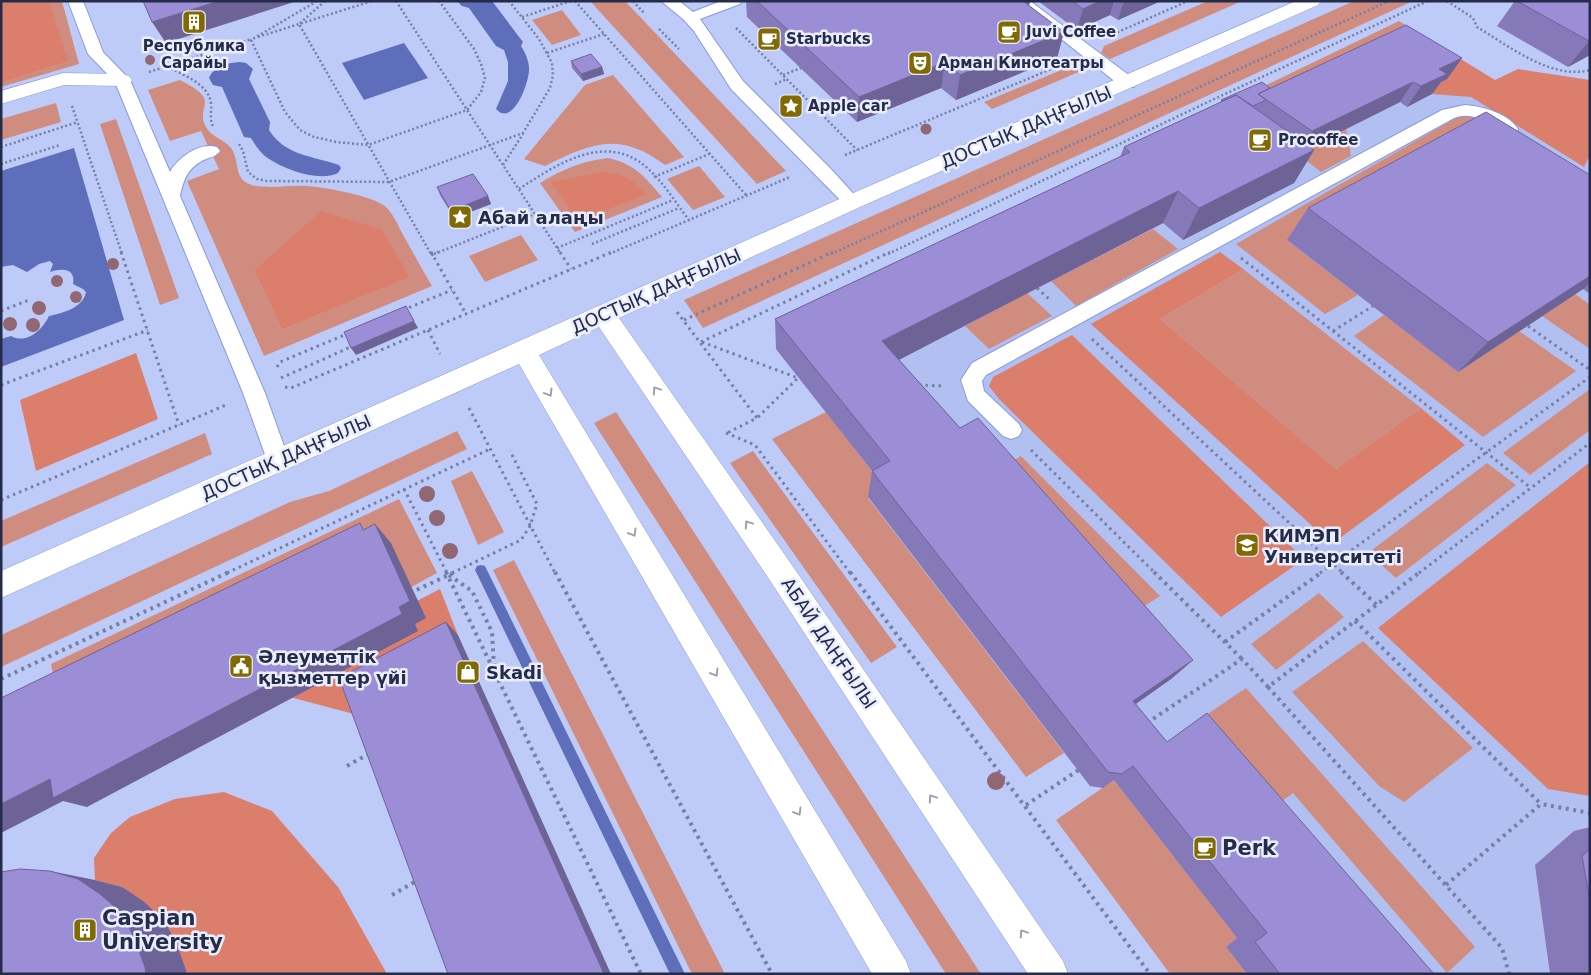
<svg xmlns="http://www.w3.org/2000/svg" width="1591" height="975" font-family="'DejaVu Sans',sans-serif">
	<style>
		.built { fill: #b2bff1 }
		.green { fill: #d08c7e; fill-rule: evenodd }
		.forest { fill: #db7e6b }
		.water { fill: #5e6ebb }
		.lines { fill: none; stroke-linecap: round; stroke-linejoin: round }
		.stream { fill: #5e6ebb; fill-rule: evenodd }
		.service-casing { stroke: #8799e1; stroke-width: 2 }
		.minor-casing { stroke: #8799e1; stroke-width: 1 }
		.secondary-casing { stroke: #8799e1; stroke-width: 1 }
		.path-far2 { stroke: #7680a5; stroke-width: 2.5; stroke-dasharray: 2 2.5; stroke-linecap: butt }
		.path-far1 { stroke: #7680a5; stroke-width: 3; stroke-dasharray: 2.5 4; stroke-linecap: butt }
		.path { stroke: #7680a5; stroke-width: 4; stroke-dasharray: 3 4.5; stroke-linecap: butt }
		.service { fill: #fff; fill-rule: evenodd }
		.minor { fill: #fff; fill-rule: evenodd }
		.secondary { fill: #fff; fill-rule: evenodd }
		.tree { fill: #906773 }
		.wall { fill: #8679b9 }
		.shaded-wall { fill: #6d6396 }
		.building { fill: #9c8dd7; stroke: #6d6396 }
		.oneway { stroke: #9da0ad }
		.labels { text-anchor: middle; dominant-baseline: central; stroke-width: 5; stroke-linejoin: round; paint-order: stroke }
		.far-poi-label { font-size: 15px; font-weight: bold; fill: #252c49; stroke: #e9edfd; text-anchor: start }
		.street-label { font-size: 18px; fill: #252c49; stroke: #e9edfd }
		.poi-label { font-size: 18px; font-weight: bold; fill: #252c49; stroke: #e9edfd; text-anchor: start }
		.near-poi-label { font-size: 21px; font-weight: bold; fill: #252c49; stroke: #e9edfd; text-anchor: start }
	</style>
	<rect width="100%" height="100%" fill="#becbf8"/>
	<path class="built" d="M1425,90L1590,114V974H1247L1226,947L1237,938L1114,781L1103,788L1090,786L868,497L885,487L776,349L1117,185L1297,153L1400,102L1407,107L1432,95Z"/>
	<path class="green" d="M1,1H62L79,64L1,87Z
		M590,1H625L786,171L757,184Z
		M1208,1H1242L1110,59L1101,53L1104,46Z
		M1354,1H1413L703,328L684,300Z
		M562,10L581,35L552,45L532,20Z
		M1399,21L1407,26L1275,101L1258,89Z
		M1088,59L1095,65L992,109L984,102Z
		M613,75L684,157L665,165C619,131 592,143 545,166L524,159L585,85Z
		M180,80C226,103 191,106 208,130C214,138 225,140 231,148C240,160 233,177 249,184C263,190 290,185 306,186C324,187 374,196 386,207C393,214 398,225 402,233C412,251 422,269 432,286L264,356L187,181L219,169L201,131L170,141L148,90ZM383,230L408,277L282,330L254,271Z
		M56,103L61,122L1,140V119Z
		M1461,115L1478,118L1288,241L1358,295L1325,314L1236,244Z
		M116,119L179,298L160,305L100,124Z
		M1346,129L1351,156L1321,172L1297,153Z
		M608,158C635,164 644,176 662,197L575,232L540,183C561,170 582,161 608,158Z
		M699,166L725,197L693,210L667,179Z
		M1153,229L1178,249L1076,306L1051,281Z
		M521,235L538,260L485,282L469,256Z
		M1243,269L1421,408L1336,469L1160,319Z
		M1027,293L1052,316L989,349L965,326Z
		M1575,294L1590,305V349L1542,316Z
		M1384,315L1458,372L1519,331L1576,371L1483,437L1354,336Z
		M1590,389V430L1530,475L1503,453Z
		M616,412L981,974H946L594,423Z
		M826,412L885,488L868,498L1064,753L1026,777L772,439Z
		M457,431L467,449L1,667V635L290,502L329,491Z
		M205,433L212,454L1,547V521Z
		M753,451L897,647L871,663L730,463Z
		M1021,456L1160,596L1121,621L993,473Z
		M1487,463L1516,485L1396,578L1368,553Z
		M472,471L504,532L478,545L451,481Z
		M399,499L437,573L406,590L59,701L51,664Z
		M514,560L725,974H692L493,570Z
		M1319,593L1344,617L1276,670L1251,644Z
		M1363,641L1473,748L1404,802L1379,786L1292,692Z
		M1246,688L1475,947L1447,973L1293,793L1259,818L1184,730Z
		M1114,780L1237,938L1226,947L1247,974H1170L1056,820Z"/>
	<path class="forest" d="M9,1H49L68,61L1,82V4Z
		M1407,26L1495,80L1518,69L1590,80V155L1584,167L1471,97L1432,94L1425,90Z
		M602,172C625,174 631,179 647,194L578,221L551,182Z
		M321,211L383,230L409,277L282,330L254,271Z
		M1220,252L1243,269L1160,319L1336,469L1421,408L1465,445L1332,544L1091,324Z
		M1072,335L1304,559L1221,617L999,399L989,386L993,377Z
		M136,353L158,419L36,471L20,400Z
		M1590,462V796L1548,789L1378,628Z
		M440,589L458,635L365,717L286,696L413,603Z
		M224,792L272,811L338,887L387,974H187L176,942L122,887L95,880L94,858L111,833L130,817L175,799Z"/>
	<path class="water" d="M457,1H492L523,42L521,46C525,52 529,61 529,68C530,81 513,128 496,109L508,81V62L504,50L496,46L469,8L462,6Z
		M404,43L428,78L364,100L342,63Z
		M240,62L246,63L253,69L249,79L270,122L269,130C285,156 314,156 339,165L341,168L338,173C319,182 286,170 269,159C261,154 255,145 251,138L244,137L222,87L213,85L209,78C215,65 228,63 240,62Z
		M74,148L124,320L1,367V339L11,336C27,345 43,329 49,316C63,313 83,308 86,292L83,289L73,284C76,268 62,268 50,272L53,264L50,261L39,264L27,272L13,265L1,267V171Z"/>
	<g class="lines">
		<path class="stream" d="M481,565L485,566L685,974H670L477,574L475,570L477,566Z"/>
		<g class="service-casing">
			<path id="service" d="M68,1H83L103,52L130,80L170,172C178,158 199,142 217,147L220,151C216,156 212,157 206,159C188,167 184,178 180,196L265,393L289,460L286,467L278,469L270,467L267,460L243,393L115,82L88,54Z
				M661,1H679L693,12L721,1H742L740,4L700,19L743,81L830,168L861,202L858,206L852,208L846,206L731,89L694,31L683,19Z
				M1013,1H1030L1134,79L1136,83L1134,87H1122Z
				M1465,105C1482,106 1509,114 1518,129L1516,133L1510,134C1489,129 1477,109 1454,118L986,375L982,381L984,391L1019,424L1022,430L1019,436L1011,439L1003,436L968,401L961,380L972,363L1442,110Z"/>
		</g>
		<g class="minor-casing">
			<path id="minor" d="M63,73L122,74L129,76L132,80L129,84L122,86L64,85L1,104V91Z"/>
		</g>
		<g class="secondary-casing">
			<path id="secondary" d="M1296,1H1321L1318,5L860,207L619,318L785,555L1063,961L1068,974H1028L765,573L599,327L539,355L906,961L911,974H872L519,364L1,598V571L844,197Z"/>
		</g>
		<path class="path-far2" d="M317,1L251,40L285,112L300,130L314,137L336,142L368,145L467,110L481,92L485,78L481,64L474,49L439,1
			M325,1L299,24L431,254
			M396,1L561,254
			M575,1L746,195
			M633,1L644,13
			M1447,1L1473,18L1477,27C1509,46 1551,80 1590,70
			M522,17L571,1
			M736,28L857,150
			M659,29L679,49
			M1109,36L1188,1
			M258,37L372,1
			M547,53L604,34
			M167,66C182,75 208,83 211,103C212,111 209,118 213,126
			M149,72L252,39
			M783,75L801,68
			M775,84L787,79
			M72,106L122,254
			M239,144L243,151L248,172L257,179L267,181L389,182L523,133L550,88L553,75L552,63L539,39L509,1
			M1,147L78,122
			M845,155L1061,65
			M1,164L60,145
			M503,165L523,134
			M654,177L709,154
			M519,189C556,165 604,132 645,166C663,181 675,202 689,220
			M592,244L679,208
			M557,248L673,200
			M434,254L535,214
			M609,254L790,177
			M831,254L1389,1
			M888,254L1227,93L1428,1"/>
		<path class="path-far1" d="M121,252L179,425
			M431,252L466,314
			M560,252L571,269
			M431,255L438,252
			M1241,258L1531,488
			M1037,288L1049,299
			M403,310L452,290
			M1,311L29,300
			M677,312L757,418L727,433
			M684,320L833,252
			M1528,326L1590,370
			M428,330L440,354
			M1333,331L1373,306
			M1092,339L1343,573
			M701,342L890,252
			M702,342L798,378L757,418
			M277,367L280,362L347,334
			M281,378L353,346
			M1,385L148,330
			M919,385L943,386
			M285,387L291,388L612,252
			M469,408L555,573
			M726,433L755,445L850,573
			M1031,450L1155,573
			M404,489L447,573
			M1,500L226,405
			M227,573L490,449
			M452,573L521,540L530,526L537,504L510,451
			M1320,573L1590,377
			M1419,573L1590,443"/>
		<path class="path" d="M446,572L641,974
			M555,572L772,974
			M850,572L1150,974
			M1154,572L1242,659
			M1341,572L1377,605
			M449,575L472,591L492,632L494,667
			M410,593L455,572
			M1355,621L1541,804
			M1225,642L1322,572
			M1,679L229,572
			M1268,687L1502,948L1509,974
			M1147,723L1242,659L1268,687L1420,572
			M347,766L370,753
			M1026,805L1080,769
			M1446,885L1541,804L1590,813
			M392,895L418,880"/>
		<use href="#service" class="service"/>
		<use href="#minor" class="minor"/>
		<use href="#secondary" class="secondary"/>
	</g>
	<g class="tree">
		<circle cx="150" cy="60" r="5"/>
		<circle cx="926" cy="129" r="5.5"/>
		<circle cx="113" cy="264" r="6"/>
		<circle cx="57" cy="281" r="6"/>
		<circle cx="76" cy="297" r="6"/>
		<circle cx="39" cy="308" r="7"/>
		<circle cx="10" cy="324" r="7"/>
		<circle cx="33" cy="325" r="7"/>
		<circle cx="427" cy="494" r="8"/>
		<circle cx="437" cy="518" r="8"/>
		<circle cx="450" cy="551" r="8"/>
		<circle cx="996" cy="781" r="9"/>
	</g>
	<path class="wall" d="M746,1H1030L1029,6L1064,32L1057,58L956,100L941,88L857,122L747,17Z
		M1038,1H1161L1118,20L1110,15L1077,30Z
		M1515,1H1590V55L1568,67L1497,26Z
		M1462,58L1447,79L1441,82L1432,94L1407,107L1400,102L1310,147L1314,150L1294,183L1183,240L1163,223L899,360L960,428L1193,660L1171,679L1136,704L1167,742L1434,974H1247L1226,947L1237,938L1114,780L1103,788L1090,786L868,497L872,471L776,349L775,319L1120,157L1124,147L1221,102V100L1270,88Z
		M571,61L602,67L604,74L583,81L572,68Z
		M1590,175V294L1583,289L1458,372L1287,240L1308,208Z
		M437,187L488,196L491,204L454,218L440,195Z
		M1590,827V974H1550L1535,865L1574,831Z"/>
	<path class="shaded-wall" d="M219,1H297L166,43L152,22Z
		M1015,1H1030L1027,15Z
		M1100,1H1114L1110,15L1077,30L1083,9Z
		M1124,1H1161L1118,20Z
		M1064,32L1057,58L956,100L960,75Z
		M1589,41H1590V55L1568,67Z
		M1462,58L1447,79L1441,82L1432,94L1407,107L1421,86L1439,69Z
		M945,62L941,88L857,122L859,97Z
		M602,67L604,74L583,81L581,74Z
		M1413,82L1400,102L1300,152L1312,131Z
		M1314,150L1294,183L1183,240L1199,208Z
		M1178,191L1163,223L879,370L882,341Z
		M488,196L491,204L454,218L451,211Z
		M1590,276V283L1583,289L1458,372L1488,342Z
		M414,321L418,328L356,355L351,348Z
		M375,524L391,543L426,618L415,624L418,631L87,807L63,801L1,833V804L50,779L399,607Z
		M446,622L458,635L611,974H604Z
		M1193,660L1171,679L1115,718L1133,701Z
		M50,871L95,880L122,887L143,901L163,919L176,942L186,970L187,974H146Z"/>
	<path class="building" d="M143,1H219L152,22Z
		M757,1H1023L1064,32L960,75L945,62L859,97Z
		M1072,1H1100L1083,9Z
		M1517,1H1590V41H1589Z
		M1406,25L1462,58L1439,69L1447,74L1421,86L1413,82L1312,131L1258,94Z
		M591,54L602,67L581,74L571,61Z
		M1262,82L1270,88L1258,94L1266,100L1253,106L1236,95L1222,101L1221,100Z
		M1236,95L1314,150L1199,208L1178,191L882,341L960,428L978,418L1193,660L1133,701L1167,742L1207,713L1434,974H1280L1255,942L1267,933L1133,766L1122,774L1108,772L872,471L890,461L775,319L1130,152L1124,147Z
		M1486,112L1590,175V276L1488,342L1308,208Z
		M473,174L488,196L451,211L437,187Z
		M406,306L414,321L351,348L344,332Z
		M360,523L363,530L375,524L410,601L399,607L402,614L53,798L50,779L1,804V698Z
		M446,622L604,974H448L339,678Z
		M1590,849V901L1582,856Z
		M20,869L50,871L78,879L100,894L121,912L134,937L145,967L146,974H1V872Z"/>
	<defs><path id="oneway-chevron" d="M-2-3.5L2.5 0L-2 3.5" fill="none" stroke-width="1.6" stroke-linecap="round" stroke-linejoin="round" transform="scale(1.25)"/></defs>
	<g class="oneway">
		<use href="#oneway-chevron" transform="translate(656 390) rotate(-124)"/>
		<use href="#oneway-chevron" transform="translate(549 393) rotate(59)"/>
		<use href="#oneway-chevron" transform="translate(748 524) rotate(-124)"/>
		<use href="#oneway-chevron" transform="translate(633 533) rotate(59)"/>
		<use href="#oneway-chevron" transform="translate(715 673) rotate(59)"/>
		<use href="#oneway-chevron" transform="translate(932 798) rotate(-124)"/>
		<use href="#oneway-chevron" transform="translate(798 812) rotate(59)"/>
		<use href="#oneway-chevron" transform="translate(1023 933) rotate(-124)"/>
	</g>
	<defs>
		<g id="building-square" transform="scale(1.25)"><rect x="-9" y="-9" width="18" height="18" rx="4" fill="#826a03" stroke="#e9edfd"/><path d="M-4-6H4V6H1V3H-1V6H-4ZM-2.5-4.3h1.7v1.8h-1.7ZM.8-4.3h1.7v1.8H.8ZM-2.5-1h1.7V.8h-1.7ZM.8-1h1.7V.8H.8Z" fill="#fff"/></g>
		<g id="cafe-square" transform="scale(1.25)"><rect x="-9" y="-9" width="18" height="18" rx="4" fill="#826a03" stroke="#e9edfd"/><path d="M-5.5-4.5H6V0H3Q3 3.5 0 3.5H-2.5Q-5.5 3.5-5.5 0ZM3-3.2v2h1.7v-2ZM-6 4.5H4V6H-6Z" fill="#fff"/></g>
		<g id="theatre-square" transform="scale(1.25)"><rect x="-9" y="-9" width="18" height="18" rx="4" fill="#826a03" stroke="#e9edfd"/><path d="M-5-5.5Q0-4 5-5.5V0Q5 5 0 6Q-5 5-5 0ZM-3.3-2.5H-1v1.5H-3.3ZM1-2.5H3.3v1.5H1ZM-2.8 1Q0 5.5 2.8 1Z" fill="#fff"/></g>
		<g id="sight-square" transform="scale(1.25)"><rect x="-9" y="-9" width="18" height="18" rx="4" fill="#826a03" stroke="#e9edfd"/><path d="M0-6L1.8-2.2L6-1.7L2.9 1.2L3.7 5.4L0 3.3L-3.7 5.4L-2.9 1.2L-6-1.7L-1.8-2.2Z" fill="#fff"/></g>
		<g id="university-square" transform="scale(1.25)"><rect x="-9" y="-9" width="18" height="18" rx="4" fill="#826a03" stroke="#e9edfd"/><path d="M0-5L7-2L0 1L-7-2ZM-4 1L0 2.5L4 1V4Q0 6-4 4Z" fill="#fff"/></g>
		<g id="civic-square" transform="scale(1.25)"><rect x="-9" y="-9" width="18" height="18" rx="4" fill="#826a03" stroke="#e9edfd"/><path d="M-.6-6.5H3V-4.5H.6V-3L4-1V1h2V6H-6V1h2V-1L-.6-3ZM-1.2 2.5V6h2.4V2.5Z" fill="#fff"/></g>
		<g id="shop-square" transform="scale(1.25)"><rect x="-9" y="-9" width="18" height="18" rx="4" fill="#826a03" stroke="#e9edfd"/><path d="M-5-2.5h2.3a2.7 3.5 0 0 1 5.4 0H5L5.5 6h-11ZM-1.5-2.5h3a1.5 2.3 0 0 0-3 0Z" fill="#fff"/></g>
	</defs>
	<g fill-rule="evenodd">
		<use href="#building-square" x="194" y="22"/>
		<use href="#cafe-square" x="1009" y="32"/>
		<use href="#cafe-square" x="769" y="39"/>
		<use href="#theatre-square" x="920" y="63"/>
		<use href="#sight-square" x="791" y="106"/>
		<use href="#cafe-square" x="1260" y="140"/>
		<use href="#sight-square" x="460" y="217"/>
		<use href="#university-square" x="1247" y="545"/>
		<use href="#civic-square" x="241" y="666"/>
		<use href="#shop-square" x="468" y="672"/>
		<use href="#cafe-square" x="1205" y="848"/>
		<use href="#building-square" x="85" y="930"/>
	</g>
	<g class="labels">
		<g class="far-poi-label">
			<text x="1026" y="32">Juvi Coffee</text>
			<text x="786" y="39">Starbucks</text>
			<text x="194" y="46" text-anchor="middle">Республика<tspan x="194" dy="17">Сарайы</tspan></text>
			<text x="938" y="63">Арман Кинотеатры</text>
			<text x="808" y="106">Apple car</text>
			<text x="1278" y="140">Procoffee</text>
		</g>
		<g class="street-label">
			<text transform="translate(1026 127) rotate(-23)">ДОСТЫҚ ДАҢҒЫЛЫ</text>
			<text transform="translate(656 291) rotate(-24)">ДОСТЫҚ ДАҢҒЫЛЫ</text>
			<text transform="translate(286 457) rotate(-24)">ДОСТЫҚ ДАҢҒЫЛЫ</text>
			<text transform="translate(829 643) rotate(56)">АБАЙ ДАҢҒЫЛЫ</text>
		</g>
		<g class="poi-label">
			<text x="478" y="217">Абай алаңы</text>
			<text x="1264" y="535">КИМЭП<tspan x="1264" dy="21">Университеті</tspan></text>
			<text x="258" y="656">Әлеуметтік<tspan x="258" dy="21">қызметтер үйі</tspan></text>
			<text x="486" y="672">Skadi</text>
		</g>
		<g class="near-poi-label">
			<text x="1222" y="848">Perk</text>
			<text x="102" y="918">Caspian<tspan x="102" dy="24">University</tspan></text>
		</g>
	</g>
	<rect width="1591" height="975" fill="none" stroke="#252c49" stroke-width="5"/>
</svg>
